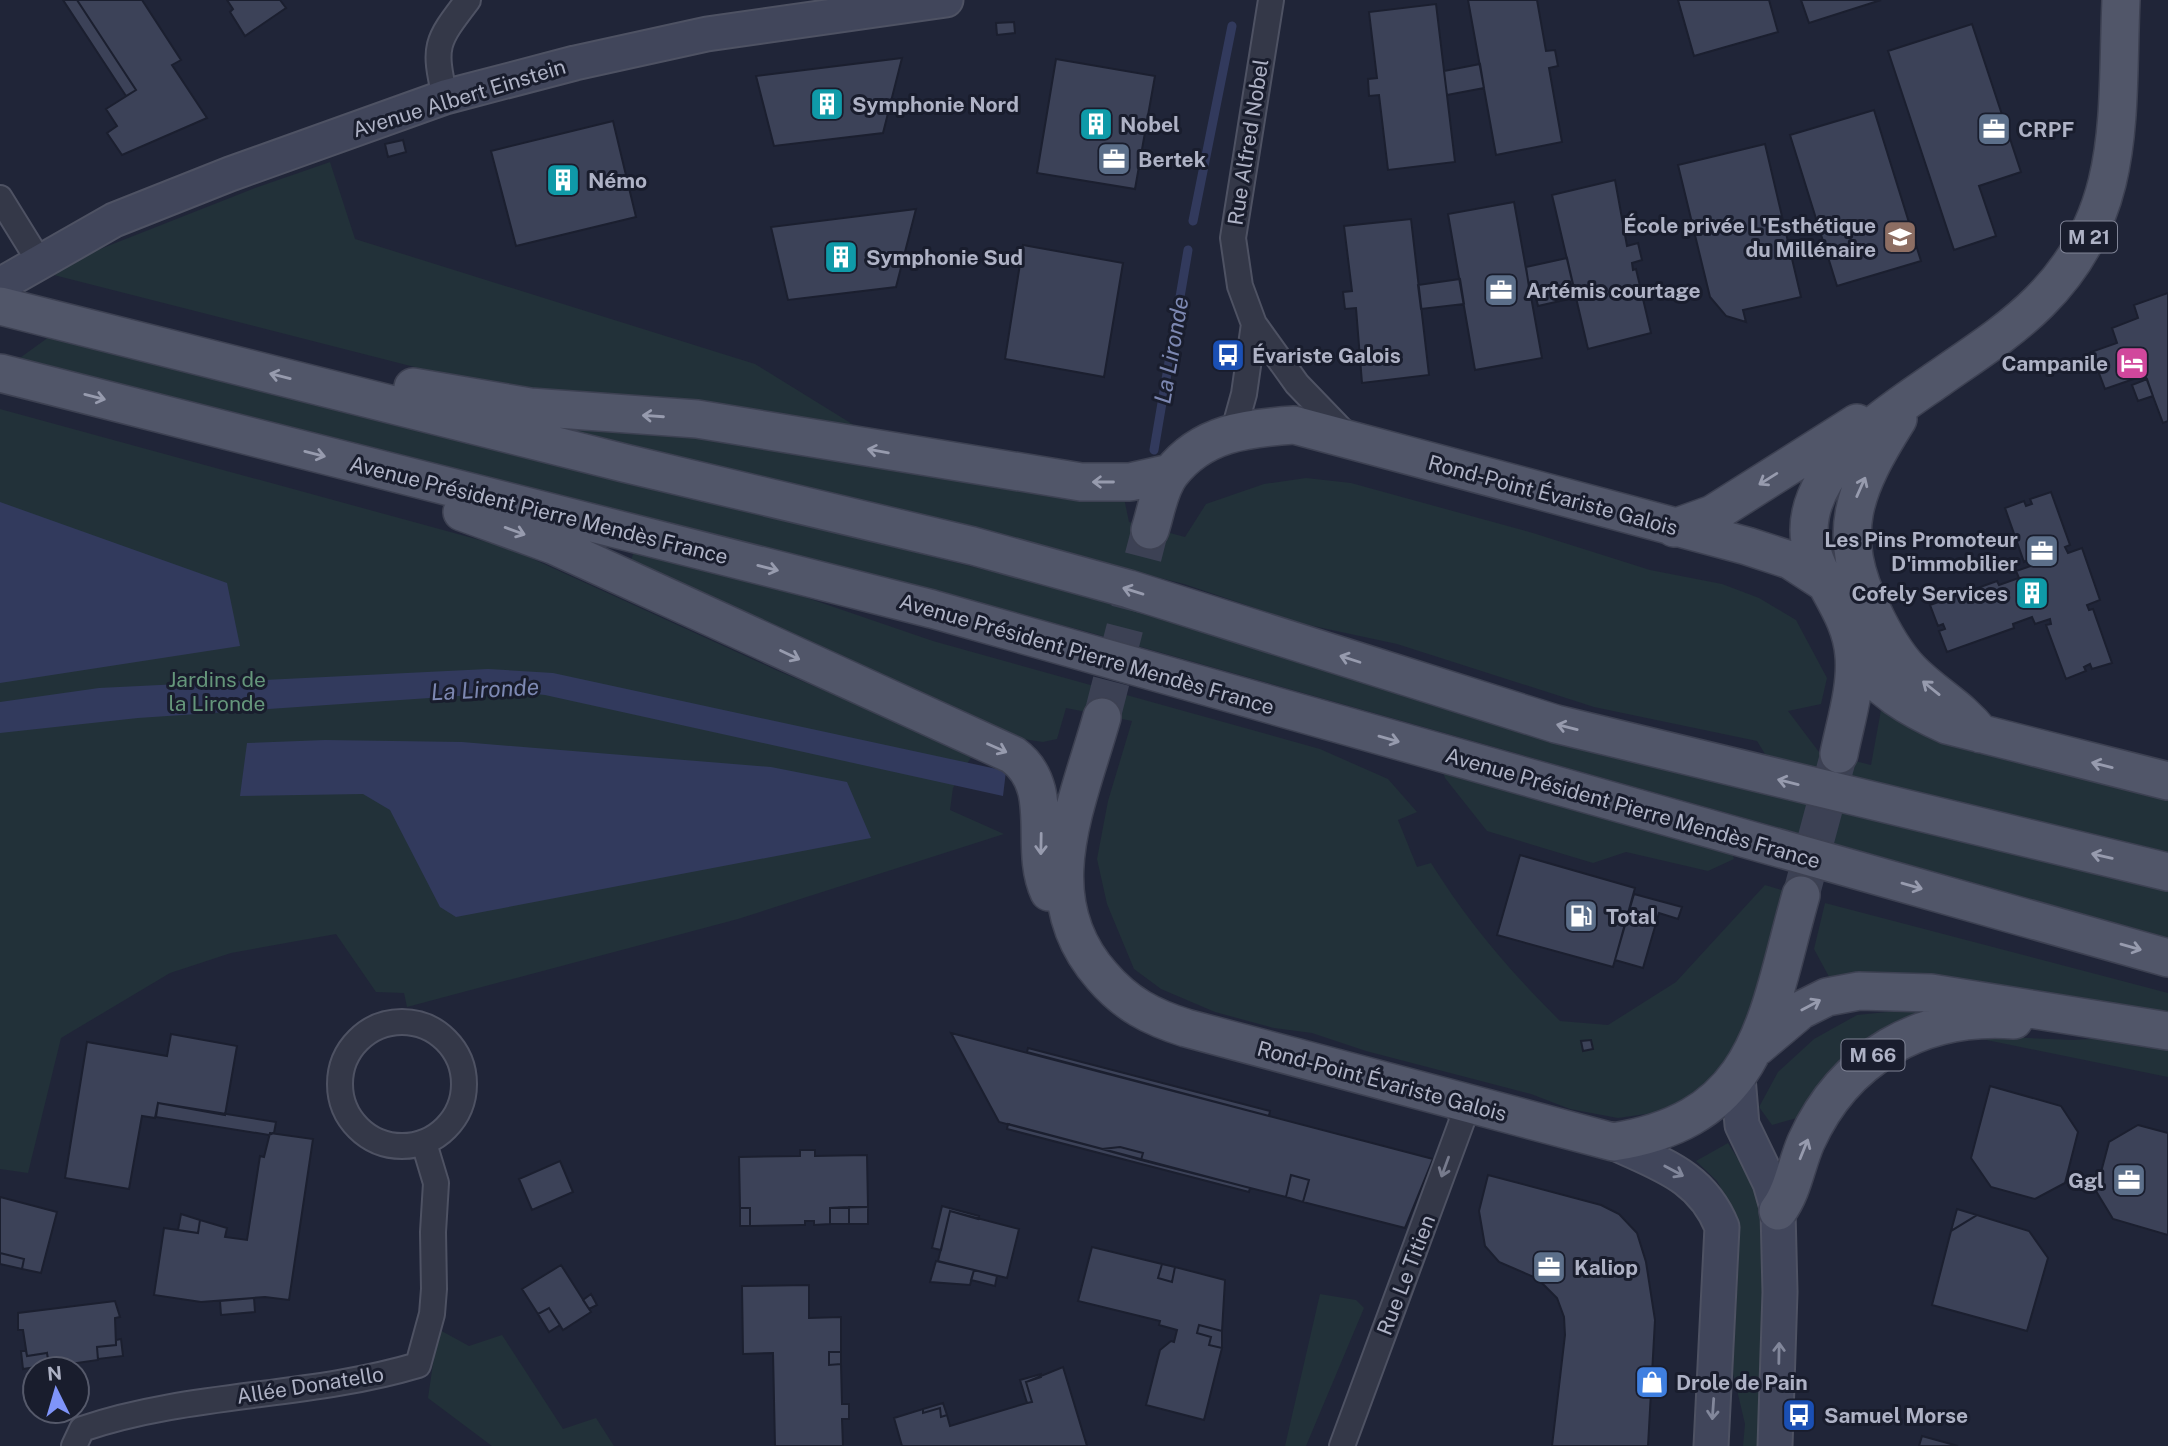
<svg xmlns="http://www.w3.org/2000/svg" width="2168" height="1446" font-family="'Public Sans',sans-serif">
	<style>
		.green { fill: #223139 }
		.water { fill: #323a5d }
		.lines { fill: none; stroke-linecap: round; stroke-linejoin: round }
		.stream { stroke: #323a5d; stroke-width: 9 }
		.building { fill: #3c4258; stroke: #1b1f2f; stroke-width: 2 }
		.primary-tunnel { stroke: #3c4154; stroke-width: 37; stroke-dasharray: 37 18; stroke-linecap: butt }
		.street-casing { stroke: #4e5263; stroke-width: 28 }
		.secondary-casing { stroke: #4e5263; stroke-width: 37 }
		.primary-casing { stroke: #3d4152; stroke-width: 40 }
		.street { stroke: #343848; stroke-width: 24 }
		.secondary { stroke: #41465b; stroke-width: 33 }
		.primary { stroke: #515669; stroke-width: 37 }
		.oneway { stroke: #979bae }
		.oneway2 { stroke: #777b8d }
		.oneway3 { stroke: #82879b }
		.labels { text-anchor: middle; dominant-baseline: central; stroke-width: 6; stroke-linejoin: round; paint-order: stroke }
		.shield { fill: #191d2d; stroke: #818597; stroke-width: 2 }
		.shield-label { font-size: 19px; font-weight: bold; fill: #aeb2c5 }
		.street-label { font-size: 21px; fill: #aeb2c5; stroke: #191d2d }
		.poi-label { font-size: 21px; font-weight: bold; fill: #aeb2c5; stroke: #191d2d; text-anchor: start }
		.park-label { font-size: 21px; fill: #65967b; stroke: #191d2d }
		.water-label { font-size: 23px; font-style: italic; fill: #7d88b2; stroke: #191d2d }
	</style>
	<rect width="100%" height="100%" fill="#202538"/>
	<path class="green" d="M330,162L355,239L755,364L857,427L485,385L42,272L255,188Z
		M53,334L1092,597L1426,701L2168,885V938L1081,630L17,360Z
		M0,409L509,548L776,670L973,754L953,788L950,810L1004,834L738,919L407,1007L404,993L376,992L336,934L231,953L170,973L61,1038L28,1173L0,1169Z
		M568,424L682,432L1123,493L1129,522L1185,537L1206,504L1264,484L1306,478L1351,483L1533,533L1650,570L1722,584L1759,598L1796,620L1827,678L1821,704L1788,711L1819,752L1871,765L1883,699L2168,794V852L1791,762L1765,754L1757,741L1594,707L1397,644L1299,623L1184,584L567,431Z
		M634,552L790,592L933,641L1320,749L1388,779L1417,812L1398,820L1417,867L1431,863C1470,925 1509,970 1560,1021L1608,1025L1676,982L1765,885L1785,891L1741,1042L1712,1081L1667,1111L1618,1118L1570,1109L1531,1094L1366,1051L1312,1033L1274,1028L1215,1012L1161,989L1134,969L1107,904L1097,859L1108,801L1132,721L1066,708L1057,739L1043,742L1016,738L629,565Z
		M1441,767L1731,850L1734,859L1708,871L1626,852L1593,863L1487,831L1445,778Z
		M1825,903L2168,993V1020L1834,986L1814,949Z
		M1946,1006L1804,1116L1772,1125L1759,1107L1778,1072L1814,1039L1857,1015Z
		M1962,1035L2073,1040L2141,1036L2168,1042V1077Z
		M1728,1143L1758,1191L1767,1257L1761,1446H1743L1745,1424L1733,1373L1739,1254L1735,1213L1717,1181L1696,1161Z
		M1320,1294L1356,1300L1364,1308L1306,1446H1285Z
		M438,1329L469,1346L502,1335L563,1429L596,1418L614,1446H492L428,1398Z"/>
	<path class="water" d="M0,502L227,583L240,646L0,683Z
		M488,669L553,673L1006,771L1003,796L545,695L517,692L138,718L0,733V702L99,688Z
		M325,740L462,742L771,767L847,782L871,838L456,917L440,907L390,810L363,794L240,796L247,743Z"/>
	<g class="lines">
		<path class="stream" d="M1193,221L1232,26
			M1154,450L1188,250"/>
	</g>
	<path class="building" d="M63,0H77L136,90L126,96Z
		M77,0H142L181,60L172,65L207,118L122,155L107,133L117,126L106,109L136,90Z
		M227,0H280L286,8L245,36L230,12L233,9Z
		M1468,0H1537L1546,51L1555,50L1558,66L1549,68L1562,142L1496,155Z
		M1678,0H1769L1778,32L1694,56Z
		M1801,0H1881L1809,23Z
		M1436,4L1455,162L1388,170L1379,95L1369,96L1368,79L1377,78L1369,12Z
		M1014,22L1015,33L997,35L996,23Z
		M1972,24L2021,172L1979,186L1996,236L1954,250L1888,51Z
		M902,58L883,133L774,146L756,76Z
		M1056,59L1155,76L1135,189L1037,173Z
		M1480,64L1484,88L1447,95L1444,71Z
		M1874,110L1921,261L1837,286L1790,135Z
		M613,121L636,217L516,246L491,151Z
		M403,140L406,152L388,157L385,144Z
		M1765,144L1801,297L1743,310L1746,322L1726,316L1710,297L1678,165Z
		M1615,180L1627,246L1638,243L1642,260L1632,263L1633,270L1636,269L1651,333L1588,349L1552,195Z
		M1514,202L1542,358L1475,370L1448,214Z
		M916,209L896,287L788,300L771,227Z
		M1411,219L1429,375L1362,383L1356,308L1345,309L1343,292L1352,291L1344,226Z
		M1023,245L1123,263L1104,377L1005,359Z
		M1567,258L1573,284L1530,294L1526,267Z
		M1460,279L1464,304L1421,309L1418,285Z
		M1566,287L1569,299L1538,306L1535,293Z
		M2168,293V421L2163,423L2145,375L2105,389L2091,352L2117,343L2112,328L2138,318L2134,305Z
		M2147,379L2153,396L2138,401L2132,385Z
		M2051,492L2070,545L2065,547L2068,553L2082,548L2100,600L2087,605L2089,610L2093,609L2112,663L2092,669L2090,664L2084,667L2086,671L2066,679L2046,625L2051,624L2050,619L2035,624L2032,617L2013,624L2014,628L1947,652L1939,631L1945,629L1943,624L1938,626L1930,605L1997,581L1999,585L2019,578L2016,571L2031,566L2028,560L2024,562L2005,508L2024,501L2026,506L2032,504L2030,499Z
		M1520,855L1635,888L1613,967L1497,935Z
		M1634,894L1682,907L1678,919L1659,913L1643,968L1615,960Z
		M951,1033L1269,1116L1433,1159L1405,1228L1303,1202L1309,1180L1291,1175L1286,1197L1141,1160L1143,1153L1120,1147L1102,1149L999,1122Z
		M171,1034L237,1046L225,1115L158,1103L155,1118L142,1116L129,1189L65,1178L87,1042L167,1056Z
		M1591,1040L1593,1049L1583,1051L1581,1041Z
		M1028,1048L1270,1111L1269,1116L1027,1052Z
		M1990,1086L2061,1106L2078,1132L2065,1183L2035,1199L1991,1187L1971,1158Z
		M158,1103L276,1122L274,1133L269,1135L156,1117Z
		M1008,1124L1250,1188L1249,1192L1007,1129Z
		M2138,1125L2168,1133V1235L2113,1219L2096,1191L2109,1142Z
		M270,1133L313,1139L289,1300L265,1297L201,1302L154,1295L164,1228L198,1233L200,1220L227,1228L225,1237L247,1240L260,1156L264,1157Z
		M1120,1147L1143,1153L1141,1160L1102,1149Z
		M800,1150H815V1156L867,1155L868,1207L830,1208V1224L814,1225V1221H805V1225H801L750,1226V1208H740L739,1157L800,1156Z
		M560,1161L573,1192L532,1210L519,1179Z
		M1291,1175L1309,1180L1303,1202L1286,1197Z
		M1488,1175L1601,1205L1619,1214L1637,1233L1646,1262L1655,1320L1648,1446H1552L1565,1335L1564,1317L1557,1298L1544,1285L1534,1277L1499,1262L1485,1246L1479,1211Z
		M0,1197L57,1212L41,1273L22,1269L24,1259L0,1253Z
		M942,1206L979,1216L978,1219L950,1211L941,1250L932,1248Z
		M849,1207H868V1224H849Z
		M849,1207V1224H830V1208Z
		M740,1208H750V1226H740Z
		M1957,1209L1977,1215L1951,1231Z
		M950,1211L1019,1229L1007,1278L938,1261Z
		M181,1214L200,1220L198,1233L178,1230Z
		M1977,1215L2029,1231L2048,1258L2027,1331L1932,1305L1951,1231Z
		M1092,1247L1162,1264L1158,1278L1172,1282L1175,1267L1225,1280L1222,1331L1199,1325L1197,1333L1211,1337L1209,1345L1222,1348L1204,1420L1146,1405L1160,1350L1171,1341L1174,1342L1177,1330L1159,1325L1160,1321L1078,1301Z
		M0,1253L24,1259L22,1269L0,1264Z
		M936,1261L974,1270L970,1285L930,1282Z
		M1162,1264L1175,1267L1172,1282L1158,1278Z
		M561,1265L591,1312L563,1330L549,1308L538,1314L522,1289Z
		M974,1270L997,1276L995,1286L971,1280Z
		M809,1285V1318L841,1317V1352H829V1365L841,1364L842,1404H849V1419H842L843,1446H775L773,1353L743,1354L742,1286Z
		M591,1294L597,1305L589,1309L583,1300Z
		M254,1298L255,1312L221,1315L220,1301Z
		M115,1301L120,1317L115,1318L116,1345L97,1347L98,1360L49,1367L47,1353L27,1356L23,1330H18V1313Z
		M549,1308L560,1325L549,1332L538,1314Z
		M1199,1325L1222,1331V1348L1209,1345L1211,1337L1197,1333Z
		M121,1339L123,1356L98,1359L97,1347L116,1345V1340Z
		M21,1351H26L27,1356L47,1353L49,1365L23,1369Z
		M829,1352H841V1364L829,1365Z
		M1063,1367L1087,1446H902L894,1418L923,1409V1413L940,1408L941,1417L947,1415L950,1426L1027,1403L1032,1402L1026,1382Z
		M1041,1374V1377L1026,1382L1032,1402L1027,1403L1020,1380Z
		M943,1403L947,1415L941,1417L940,1408L923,1413V1409Z
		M1922,1436L1958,1446H1919Z"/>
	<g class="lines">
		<path class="primary-tunnel" d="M1102,717L1150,530
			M1801,895L1837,761"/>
		<g class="street-casing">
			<path id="street" d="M1271,0L1233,238L1240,286L1254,324L1297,384L1350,439
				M445,97C433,45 436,42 468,0
				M0,198L39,261
				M1234,430L1244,394L1254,324
				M340 1084a62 62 0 1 1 124 0a62 62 0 1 1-124 0Z
				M74,1446L82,1429C191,1392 308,1398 418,1365L432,1314L434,1289L433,1232L436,1183L424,1143
				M1342,1446L1462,1121L1459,1102"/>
		</g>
		<g class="secondary-casing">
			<path id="secondary" d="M0,285L114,220L230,174L445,97L575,63L707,34L946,0
				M1738,1077L1742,1125L1770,1183L1778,1211L1780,1292L1775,1446
				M1613,1142C1659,1164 1701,1175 1722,1227L1711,1446"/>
		</g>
		<g class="primary-casing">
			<path id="primary" d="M0,306L624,463L973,546L1129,589L1556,724L2168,872
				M0,373L932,609L2168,958
				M413,387L530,407L697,419L1081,482H1130L1170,473
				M1898,419C1854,489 1834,533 1873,612C1883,633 1894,653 1910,670C1934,695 1959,706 1981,734
				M462,512L553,545L1013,755C1058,788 1028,847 1049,892
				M1674,528L1713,514L1857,423
				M1150,530C1156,512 1159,488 1171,473C1202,433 1247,428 1294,425L1747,546L1790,560L1824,582
				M1854,656C1879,690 1909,708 1947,725L2168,781
				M1102,717C1077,806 1032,897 1102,976C1126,1004 1151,1017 1186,1028L1613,1142C1762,1119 1766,1018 1801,895
				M1839,754C1845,724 1857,687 1854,655C1849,590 1779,557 1824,481C1848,438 1898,407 1938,379C1972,355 2009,332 2039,302C2128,214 2116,116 2121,0
				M1757,1047L1801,1010L1827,997L1859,991L1931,993L2168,1031
				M1778,1211C1793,1191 1796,1165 1806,1142C1844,1058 1921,1013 2014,1020"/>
		</g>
		<use href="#street" class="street"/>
		<use href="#secondary" class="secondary"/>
		<use href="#primary" class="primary"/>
	</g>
	<defs><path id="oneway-shaft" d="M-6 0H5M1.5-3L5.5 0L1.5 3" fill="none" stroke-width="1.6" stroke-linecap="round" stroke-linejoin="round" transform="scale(1.75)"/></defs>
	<g class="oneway">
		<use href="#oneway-shaft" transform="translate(280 376) rotate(-166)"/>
		<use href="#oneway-shaft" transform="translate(95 397) rotate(14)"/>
		<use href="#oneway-shaft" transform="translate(653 416) rotate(-176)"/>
		<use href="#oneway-shaft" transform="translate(878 451) rotate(-170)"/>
		<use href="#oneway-shaft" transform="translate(315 454) rotate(14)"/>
		<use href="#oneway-shaft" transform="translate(1768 479) rotate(148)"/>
		<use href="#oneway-shaft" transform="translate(1103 482) rotate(180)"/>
		<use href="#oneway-shaft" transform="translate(1861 487) rotate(-66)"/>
		<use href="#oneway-shaft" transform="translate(515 531) rotate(20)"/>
		<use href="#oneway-shaft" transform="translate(768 568) rotate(14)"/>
		<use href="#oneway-shaft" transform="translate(1133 591) rotate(-163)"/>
		<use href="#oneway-shaft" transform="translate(790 655) rotate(25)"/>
		<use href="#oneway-shaft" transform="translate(1350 659) rotate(-162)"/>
		<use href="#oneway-shaft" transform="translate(1931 688) rotate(-141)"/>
		<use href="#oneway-shaft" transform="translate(1567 727) rotate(-166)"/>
		<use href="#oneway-shaft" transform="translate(1389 739) rotate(16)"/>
		<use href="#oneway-shaft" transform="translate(997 748) rotate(24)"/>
		<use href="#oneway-shaft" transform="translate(2102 765) rotate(-166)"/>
		<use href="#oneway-shaft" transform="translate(1788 782) rotate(-166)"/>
		<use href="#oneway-shaft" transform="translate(1041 844) rotate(91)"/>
		<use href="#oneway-shaft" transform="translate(2102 856) rotate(-167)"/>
		<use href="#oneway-shaft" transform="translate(1912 886) rotate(16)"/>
		<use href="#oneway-shaft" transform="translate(2131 947) rotate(16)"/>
		<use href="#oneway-shaft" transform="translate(1811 1005) rotate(-28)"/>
		<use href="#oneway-shaft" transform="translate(1804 1149) rotate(-68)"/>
	</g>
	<use class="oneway2" href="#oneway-shaft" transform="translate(1445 1167) rotate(110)"/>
	<g class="oneway3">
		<use href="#oneway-shaft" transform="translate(1674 1171) rotate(28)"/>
		<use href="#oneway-shaft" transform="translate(1779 1353) rotate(-89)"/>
		<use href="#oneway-shaft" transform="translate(1713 1409) rotate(94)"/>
	</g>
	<defs>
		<g id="building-square" transform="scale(1.75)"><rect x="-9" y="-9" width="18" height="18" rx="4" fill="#0f9aa8" stroke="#191d2d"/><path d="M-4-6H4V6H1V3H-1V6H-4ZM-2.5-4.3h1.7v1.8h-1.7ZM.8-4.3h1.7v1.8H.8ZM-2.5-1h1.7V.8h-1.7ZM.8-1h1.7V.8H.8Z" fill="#fff"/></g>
		<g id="office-square" transform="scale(1.75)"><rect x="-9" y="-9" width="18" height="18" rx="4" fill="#5c6f8a" stroke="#191d2d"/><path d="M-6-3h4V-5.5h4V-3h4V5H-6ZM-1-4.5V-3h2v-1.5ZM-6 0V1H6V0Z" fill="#fff"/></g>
		<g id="school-square" transform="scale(1.75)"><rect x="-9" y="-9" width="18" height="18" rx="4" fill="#8d6e63" stroke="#191d2d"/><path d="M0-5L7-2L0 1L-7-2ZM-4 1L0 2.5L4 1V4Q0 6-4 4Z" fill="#fff"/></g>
		<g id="bus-square" transform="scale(1.75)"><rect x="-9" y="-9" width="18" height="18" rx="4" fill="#1a4fb4" stroke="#191d2d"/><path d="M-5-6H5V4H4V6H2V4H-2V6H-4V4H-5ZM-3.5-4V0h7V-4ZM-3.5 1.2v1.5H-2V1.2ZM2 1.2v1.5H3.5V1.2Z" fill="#fff"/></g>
		<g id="hotel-square" transform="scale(1.75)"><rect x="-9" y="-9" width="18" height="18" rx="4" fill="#d1479c" stroke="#191d2d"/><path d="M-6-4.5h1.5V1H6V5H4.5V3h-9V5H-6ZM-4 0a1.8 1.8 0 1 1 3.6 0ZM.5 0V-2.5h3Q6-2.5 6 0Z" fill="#fff"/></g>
		<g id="fuel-square" transform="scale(1.75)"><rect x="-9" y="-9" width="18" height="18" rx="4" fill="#5c6f8a" stroke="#191d2d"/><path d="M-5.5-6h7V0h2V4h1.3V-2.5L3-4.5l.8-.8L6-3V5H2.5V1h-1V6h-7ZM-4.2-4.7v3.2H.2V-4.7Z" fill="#fff"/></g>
		<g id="shop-square" transform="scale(1.75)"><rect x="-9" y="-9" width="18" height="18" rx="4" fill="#3f7fe0" stroke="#191d2d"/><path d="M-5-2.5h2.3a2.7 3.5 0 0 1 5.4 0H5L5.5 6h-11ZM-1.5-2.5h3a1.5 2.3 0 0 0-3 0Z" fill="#fff"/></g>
	</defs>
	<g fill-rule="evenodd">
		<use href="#building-square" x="827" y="104"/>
		<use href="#building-square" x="1096" y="124"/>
		<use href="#office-square" x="1994" y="129"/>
		<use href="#office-square" x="1114" y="159"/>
		<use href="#building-square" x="563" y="180"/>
		<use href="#school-square" x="1900" y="237"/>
		<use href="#building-square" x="841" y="257"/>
		<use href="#office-square" x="1501" y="290"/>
		<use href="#bus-square" x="1228" y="355"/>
		<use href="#hotel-square" x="2132" y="363"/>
		<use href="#office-square" x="2042" y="551"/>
		<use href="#building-square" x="2032" y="593"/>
		<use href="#fuel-square" x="1581" y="916"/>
		<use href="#office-square" x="2129" y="1180"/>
		<use href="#office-square" x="1549" y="1267"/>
		<use href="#shop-square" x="1652" y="1382"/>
		<use href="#bus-square" x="1799" y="1415"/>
	</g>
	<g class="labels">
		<g class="shield">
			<rect x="2061" y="221.5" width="56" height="31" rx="5"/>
			<rect x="1841.5" y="1039.5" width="63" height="31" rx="5"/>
		</g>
		<g class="shield-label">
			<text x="2089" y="237">M 21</text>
			<text x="1873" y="1055">M 66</text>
		</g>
		<g class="street-label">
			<text transform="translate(459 98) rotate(-17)">Avenue Albert Einstein</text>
			<text transform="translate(1248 142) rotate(-81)">Rue Alfred Nobel</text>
			<text transform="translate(1553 495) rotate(15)">Rond-Point Évariste Galois</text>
			<text transform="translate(539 510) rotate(14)">Avenue Président Pierre Mendès France</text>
			<text transform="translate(1087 654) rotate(16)">Avenue Président Pierre Mendès France</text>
			<text transform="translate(1633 808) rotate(16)">Avenue Président Pierre Mendès France</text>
			<text transform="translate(1382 1081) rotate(15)">Rond-Point Évariste Galois</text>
			<text transform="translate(1406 1275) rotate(-69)">Rue Le Titien</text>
			<text transform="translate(310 1385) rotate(-9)">Allée Donatello</text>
		</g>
		<g class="poi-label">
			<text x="852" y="104">Symphonie Nord</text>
			<text x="1120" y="124">Nobel</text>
			<text x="2018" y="129">CRPF</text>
			<text x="1138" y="159">Bertek</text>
			<text x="588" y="180">Némo</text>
			<text x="1876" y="225" text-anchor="end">École privée L'Esthétique<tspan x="1876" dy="24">du Millénaire</tspan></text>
			<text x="866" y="257">Symphonie Sud</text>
			<text x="1526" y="290">Artémis courtage</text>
			<text x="1252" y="355">Évariste Galois</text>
			<text x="2108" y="363" text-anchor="end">Campanile</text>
			<text x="2018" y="539" text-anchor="end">Les Pins Promoteur<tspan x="2018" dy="24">D'immobilier</tspan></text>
			<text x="2008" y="593" text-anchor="end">Cofely Services</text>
			<text x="1606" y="916">Total</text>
			<text x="2104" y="1180" text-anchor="end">Ggl</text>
			<text x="1574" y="1267">Kaliop</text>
			<text x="1676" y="1382">Drole de Pain</text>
			<text x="1824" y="1415">Samuel Morse</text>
		</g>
		<g class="park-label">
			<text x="217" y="679">Jardins de<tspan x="217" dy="24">la Lironde</tspan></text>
		</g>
		<g class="water-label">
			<text transform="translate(1171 350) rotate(-80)">La Lironde</text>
			<text transform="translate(485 689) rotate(-3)">La Lironde</text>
		</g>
	</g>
	<g transform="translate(56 1390) rotate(355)"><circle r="33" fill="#191d2d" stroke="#55596a" stroke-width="2"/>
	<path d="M0-5L12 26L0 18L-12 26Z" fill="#7f94f9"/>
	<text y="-10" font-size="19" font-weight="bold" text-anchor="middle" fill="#aeb2c5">N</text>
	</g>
</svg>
